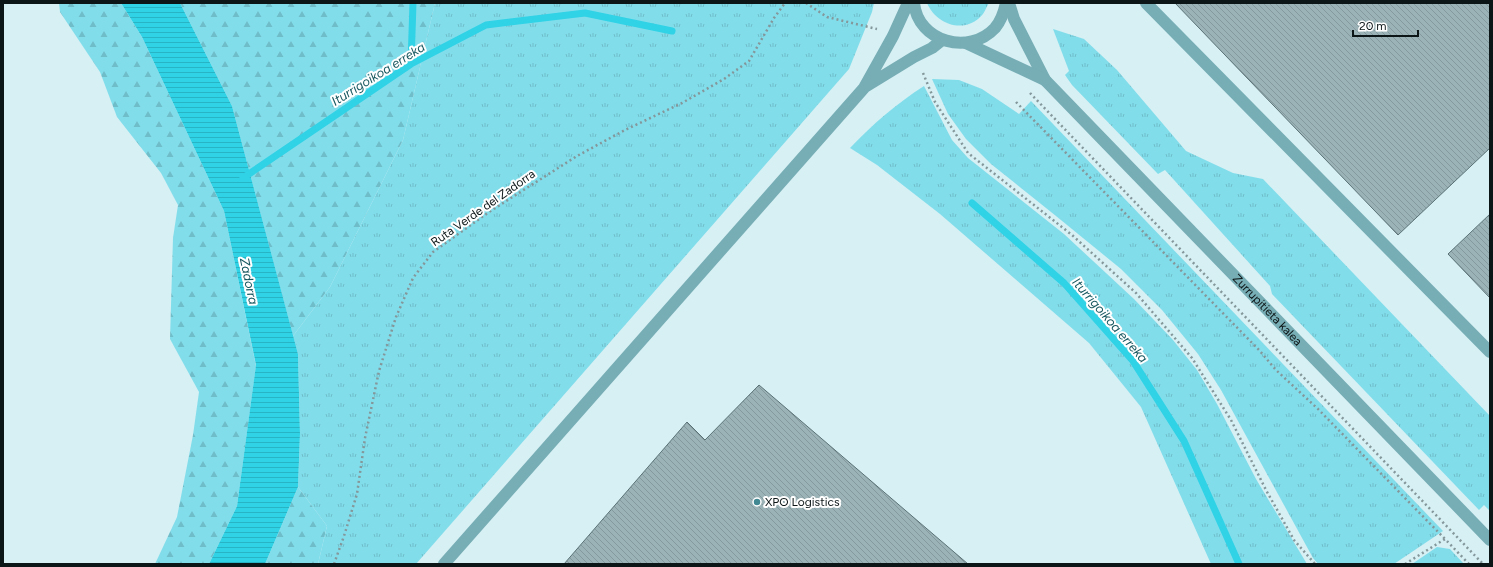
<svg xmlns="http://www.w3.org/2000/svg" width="1493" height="567" font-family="Figtree,sans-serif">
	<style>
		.grass { fill: url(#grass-tufts) }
		.forest { fill: url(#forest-firs) }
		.water { fill: url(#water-rules) }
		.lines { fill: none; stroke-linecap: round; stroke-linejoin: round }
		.stream { stroke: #30d2e6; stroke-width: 7 }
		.building { fill: url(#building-back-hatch); stroke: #5b7275 }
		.path { stroke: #84979a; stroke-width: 2.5; stroke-dasharray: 2 3; stroke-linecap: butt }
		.service { stroke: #77adb5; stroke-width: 12 }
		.minor { stroke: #77adb5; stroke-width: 12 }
		.tertiary { stroke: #77adb5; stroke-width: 12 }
		.poi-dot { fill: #428892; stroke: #fff; stroke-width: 1.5 }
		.labels { text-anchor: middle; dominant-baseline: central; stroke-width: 4; stroke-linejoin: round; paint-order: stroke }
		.street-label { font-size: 12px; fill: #0d1617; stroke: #fff }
		.poi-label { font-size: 12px; fill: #0d1617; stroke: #fff; text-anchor: start }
		.water-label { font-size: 13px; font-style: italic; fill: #185860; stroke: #fff }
	</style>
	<defs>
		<pattern id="grass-tufts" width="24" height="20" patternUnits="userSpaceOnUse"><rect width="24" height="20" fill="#82ddeb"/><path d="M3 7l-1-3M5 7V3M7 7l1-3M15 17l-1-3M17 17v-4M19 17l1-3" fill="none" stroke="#6fbdc9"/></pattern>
		<pattern id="forest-firs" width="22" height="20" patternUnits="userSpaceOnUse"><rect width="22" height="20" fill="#82ddeb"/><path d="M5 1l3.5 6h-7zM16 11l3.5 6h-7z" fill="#6fbdc9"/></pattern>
		<pattern id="water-rules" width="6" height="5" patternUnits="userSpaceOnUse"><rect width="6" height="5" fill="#30d2e6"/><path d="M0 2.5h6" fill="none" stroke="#29b4c5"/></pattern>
		<pattern id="building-back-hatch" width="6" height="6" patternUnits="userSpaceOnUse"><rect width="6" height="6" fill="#9bb3b7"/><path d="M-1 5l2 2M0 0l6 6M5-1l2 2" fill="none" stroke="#84999d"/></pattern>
	</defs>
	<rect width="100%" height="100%" fill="#d6f0f4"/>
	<path class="grass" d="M435,3H874L872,12L849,69L416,564H318L327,526L298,487L300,434L298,354L293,336L330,287L403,140Z
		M927,3H989C987,6 985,11 983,14C966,35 936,25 927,3Z
		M1053,29L1084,39L1117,70L1186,151L1233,173L1263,179L1490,416V511L1484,505L1479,510L1272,294L1270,286L1165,170L1158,174L1072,85L1065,75L1069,71Z
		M932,79L959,80L982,89L1019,114L1031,101L1443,531L1394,564H1318L1313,558L1221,390L1198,354L1162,310L1121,269L1056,216L991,164L966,139L948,114Z
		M924,86L952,140L968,158L1064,234L1134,299L1173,340L1197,370L1217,404L1256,479L1307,564H1211L1141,407L1089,343L940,214L877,165L850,148C873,124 896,104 924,86Z
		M1437,547L1450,549L1464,564H1412Z"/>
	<path class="forest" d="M59,3H121L142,37L224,211L256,366L237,506L209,564H155L177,517L193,435L199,392L170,339L173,238L178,205L161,173L117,117L100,72L60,12Z
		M180,3H435L403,140L330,287L293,336L232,106Z
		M298,487L327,526L318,564H265Z"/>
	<path class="water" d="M121,3H180L232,106L298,354L300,434L298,487L265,564H209L237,506L256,365L224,211L142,37Z"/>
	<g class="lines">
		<path class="stream" d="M411,64L413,3
			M243,178L411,64L486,25L585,13L672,31
			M972,203L1064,283L1133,361L1184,441L1239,564"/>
	</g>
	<path class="building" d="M1175,3H1490V148L1398,235Z
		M1490,214V298L1448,254Z
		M759,385L968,564H564L687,422L705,440Z"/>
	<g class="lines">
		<path class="path" d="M806,3L827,17L877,29
			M923,73L935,102L968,153L1072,235L1136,293L1192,358L1231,420L1266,490L1294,540L1315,564
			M1030,93L1483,564
			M1016,102L1259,350L1276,370L1318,409L1445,539
			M334,564L344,536L357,494L365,438L379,371L396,317L413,278L433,252L489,212L577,156L625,130L682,103L724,79L749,61L774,18L785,3
			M1405,564L1445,539L1469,564"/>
		<path class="service" d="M1146,3L1490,352"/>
		<path class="minor" d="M865,87L914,57L932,48L942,40
			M444,564L864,88L893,36L908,3"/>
		<g class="tertiary">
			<path d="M914,3C918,42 969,56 995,28C1001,21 1004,12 1006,3"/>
			<path id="s1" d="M1009,3L1014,19L1045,80L1490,540"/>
			<path d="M966,43L1045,80"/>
		</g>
	</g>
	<circle class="poi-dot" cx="757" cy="502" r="4"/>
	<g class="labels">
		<g class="street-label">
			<text transform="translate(483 208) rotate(-35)">Ruta Verde del Zadorra</text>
			<text stroke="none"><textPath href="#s1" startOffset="405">Zurrupitieta kalea</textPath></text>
		</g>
		<g class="poi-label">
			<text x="765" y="502">XPO Logistics</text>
		</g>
		<g class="water-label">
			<text transform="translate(378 74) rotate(-32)">Iturrigoikoa erreka</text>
			<text transform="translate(249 281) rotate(78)">Zadorra</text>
			<text transform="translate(1110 320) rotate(49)">Iturrigoikoa erreka</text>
		</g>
	</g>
	<rect width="1493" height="567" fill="none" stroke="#0d1617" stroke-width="8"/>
	<path d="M1353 30v6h65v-6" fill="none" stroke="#0d1617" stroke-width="2"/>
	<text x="1359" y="30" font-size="12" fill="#0d1617" stroke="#ffffff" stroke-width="3" paint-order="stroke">20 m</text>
</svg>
